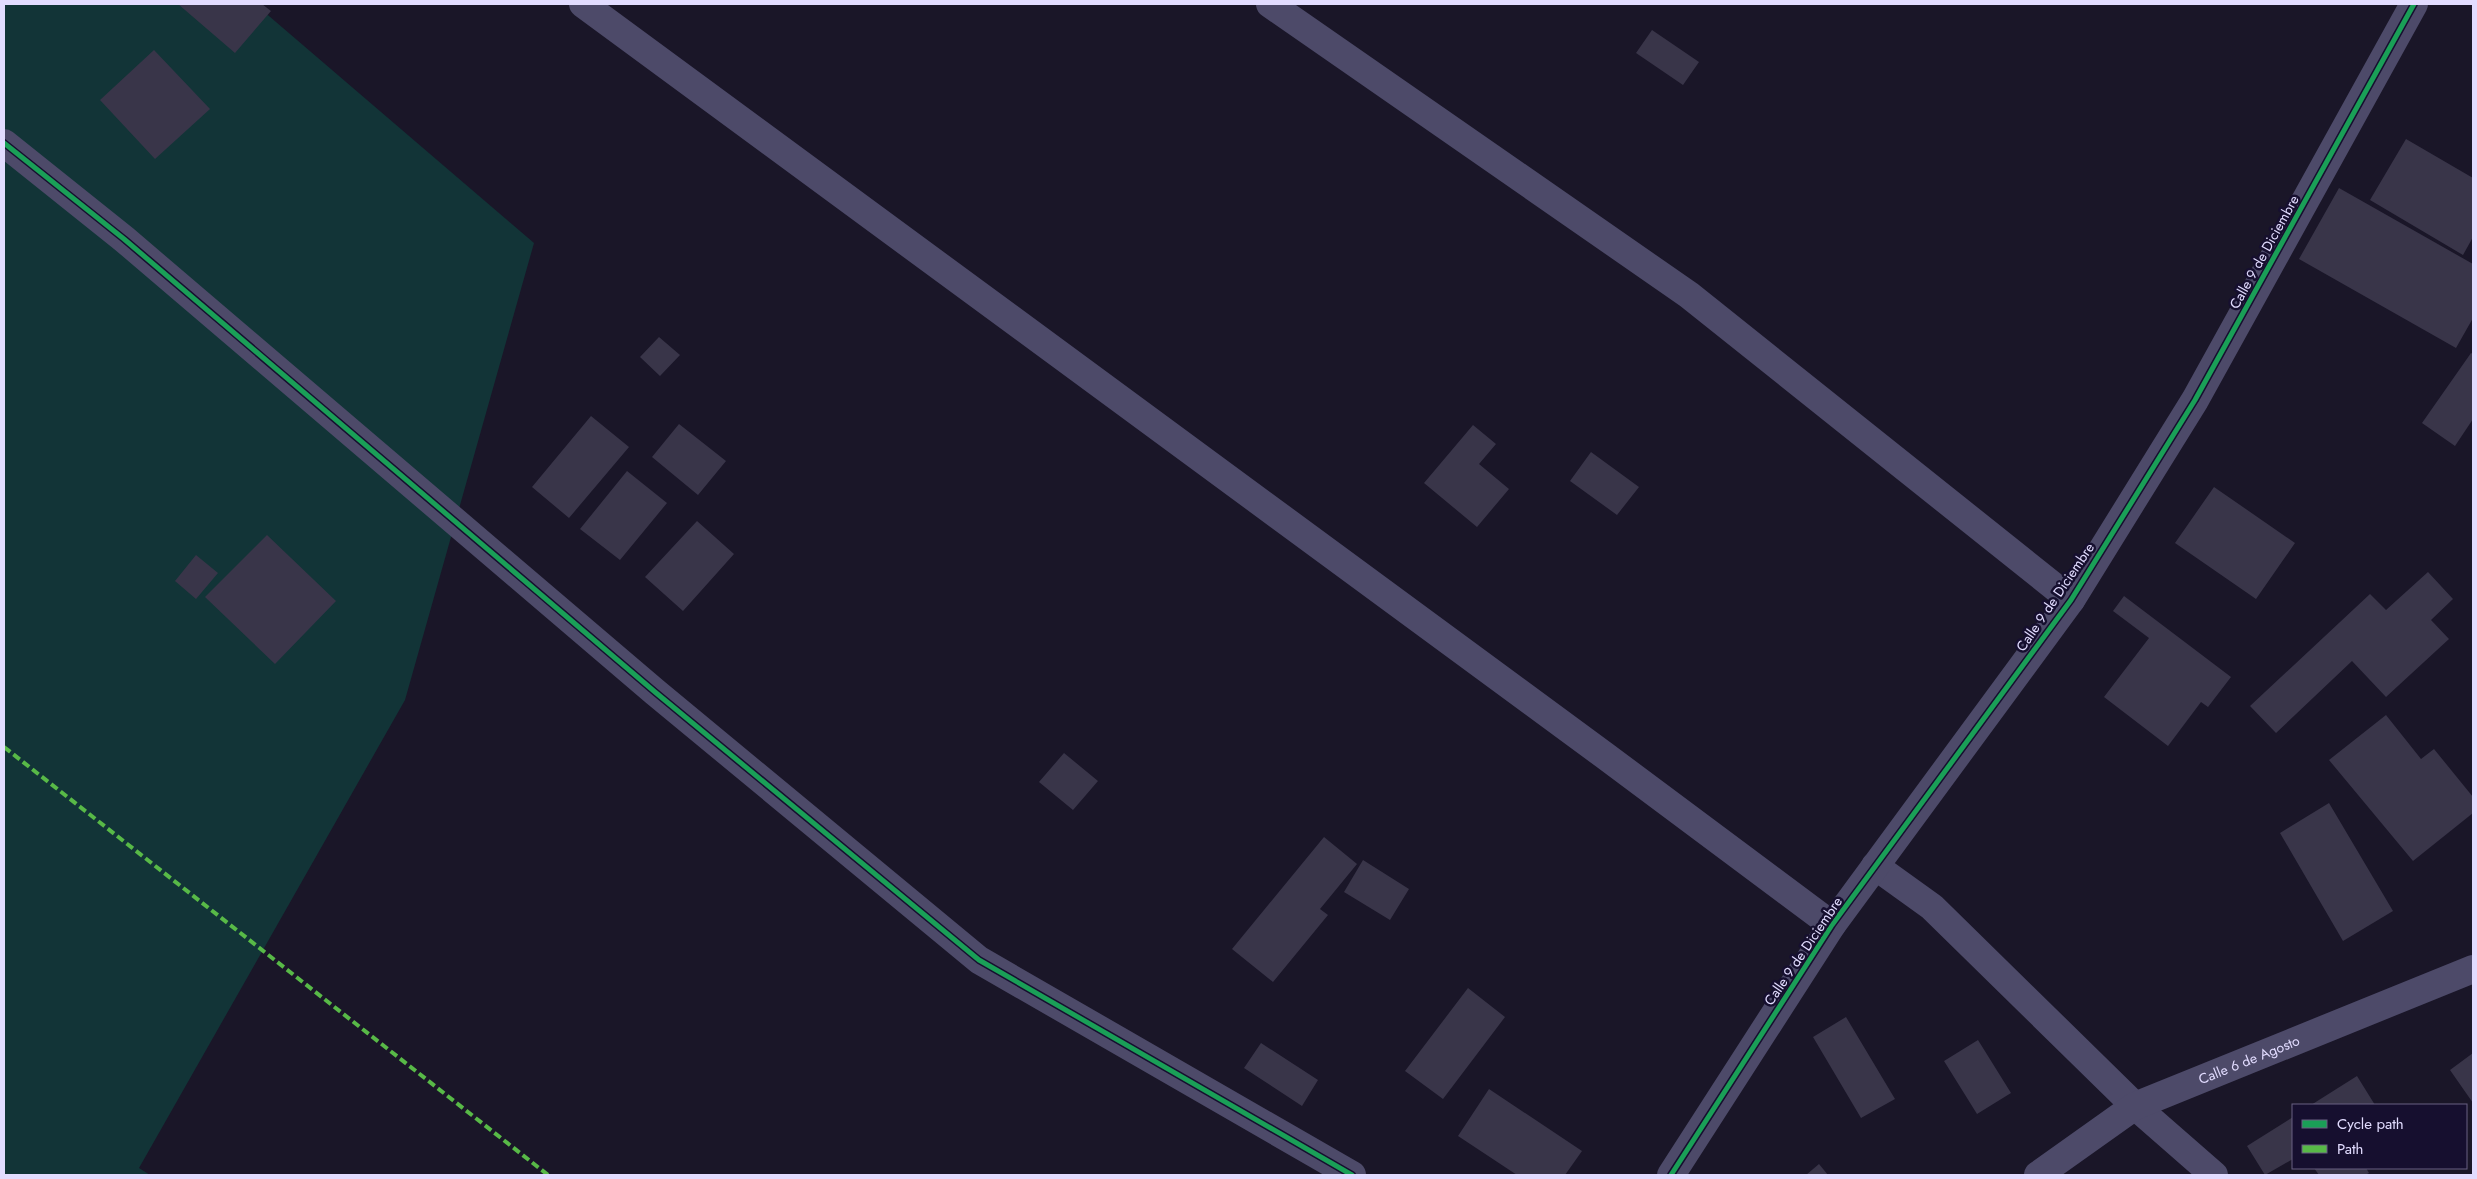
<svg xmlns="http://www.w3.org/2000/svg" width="2477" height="1179" font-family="Jost,sans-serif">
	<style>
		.green { fill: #123437 }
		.building { fill: #393549 }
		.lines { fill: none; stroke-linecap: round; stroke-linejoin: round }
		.minor { stroke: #4d4a69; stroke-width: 28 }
		.quiet { stroke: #58b947; stroke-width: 4; stroke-dasharray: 8 4; stroke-linecap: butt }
		.cycleway-casing { stroke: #160f2f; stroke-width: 8 }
		.cycleway { stroke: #1a9f57; stroke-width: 5 }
		.labels { text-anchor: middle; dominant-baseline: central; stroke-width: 5; stroke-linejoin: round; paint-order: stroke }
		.street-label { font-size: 14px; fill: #e2dcff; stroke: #160f2f }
	</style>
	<rect width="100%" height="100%" fill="#1a1628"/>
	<path class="green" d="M4,4H255L534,243L405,700L139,1168L150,1175H4Z"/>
	<path class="building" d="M178,4H262L271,11L235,53Z
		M1652,30L1699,62L1683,85L1636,53Z
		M154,50L210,109L155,159L100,100Z
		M2406,139L2473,178V237L2463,255L2370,200Z
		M2339,188L2473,264V318L2456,348L2299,259Z
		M659,337L680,355L660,376L640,357Z
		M2471,353L2473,354V419L2455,446L2422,423Z
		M591,416L629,447L569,518L532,487Z
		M679,424L726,461L698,495L652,457Z
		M1473,425L1496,444L1479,464L1509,489L1477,527L1424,483Z
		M1591,452L1639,487L1617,515L1570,481Z
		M627,471L667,503L620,560L580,529Z
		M2214,487L2295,543L2256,599L2175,543Z
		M697,521L734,554L683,611L645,577Z
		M267,535L336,601L275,664L205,597Z
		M196,555L218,573L196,599L175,581Z
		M2428,572L2453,599L2431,620L2449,639L2386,697L2352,661L2276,733L2250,706L2370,594L2386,610Z
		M2124,596L2231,677L2208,707L2201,702L2168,746L2104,697L2149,638L2113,611Z
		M2386,715L2421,759L2434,749L2473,797V813L2413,861L2329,760Z
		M1064,753L1098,781L1073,810L1039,782Z
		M2329,803L2393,911L2343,941L2280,833Z
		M1324,837L1357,864L1320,909L1328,915L1273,982L1232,949Z
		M1363,860L1409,889L1390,920L1344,892Z
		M1468,988L1505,1017L1443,1099L1405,1071Z
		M1846,1017L1895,1099L1861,1118L1813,1037Z
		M1978,1040L2011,1093L1977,1114L1944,1061Z
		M1261,1043L1318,1080L1302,1106L1244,1068Z
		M2473,1053V1103L2450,1070Z
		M2357,1076L2375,1105H2311Z
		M1489,1089L1582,1151L1565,1175H1517L1458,1136Z
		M2293,1117V1159L2265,1175L2247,1146Z
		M1819,1164L1828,1175H1806Z
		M2314,1168H2366L2369,1173L2365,1175H2319Z"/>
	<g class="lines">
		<g class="minor">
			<path d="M583,4L1604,755L1832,925"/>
			<path d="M1270,4L1689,295L2071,600"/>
			<path d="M4,143L124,239L655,692L979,960L1352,1175"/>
			<path d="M1875,866L1932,907L2135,1106L2214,1175"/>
			<path d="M1671,1175L1832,925L2071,600L2195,400L2414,4"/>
			<path id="s1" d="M2038,1175L2135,1106L2473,969"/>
		</g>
		<path class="quiet" d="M4,747L548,1175"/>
		<g class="cycleway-casing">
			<path id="cycleway" d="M4,143L124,239L655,692L979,960L1352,1175
				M1671,1175L1832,925L2071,600L2195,400L2414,4"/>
		</g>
		<use href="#cycleway" class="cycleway"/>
	</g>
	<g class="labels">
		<g class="street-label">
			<text transform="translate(2264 252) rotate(-61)">Calle 9 de Diciembre</text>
			<text transform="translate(2055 597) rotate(-56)">Calle 9 de Diciembre</text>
			<text transform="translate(1803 951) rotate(-56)">Calle 9 de Diciembre</text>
			<text stroke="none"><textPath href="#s1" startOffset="242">Calle 6 de Agosto</textPath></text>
		</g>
	</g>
	<rect width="2477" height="1179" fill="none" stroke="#e2dcff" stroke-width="10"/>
	<rect x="2292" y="1104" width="175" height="65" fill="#160f2f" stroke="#686182"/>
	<rect x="2302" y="1120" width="25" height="8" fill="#1a9f57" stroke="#686182"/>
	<text x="2337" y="1129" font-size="15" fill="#e2dcff">Cycle path</text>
	<rect x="2302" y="1145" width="25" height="8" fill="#58b947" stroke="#686182"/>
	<text x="2337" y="1154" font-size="15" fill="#e2dcff">Path</text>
</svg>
